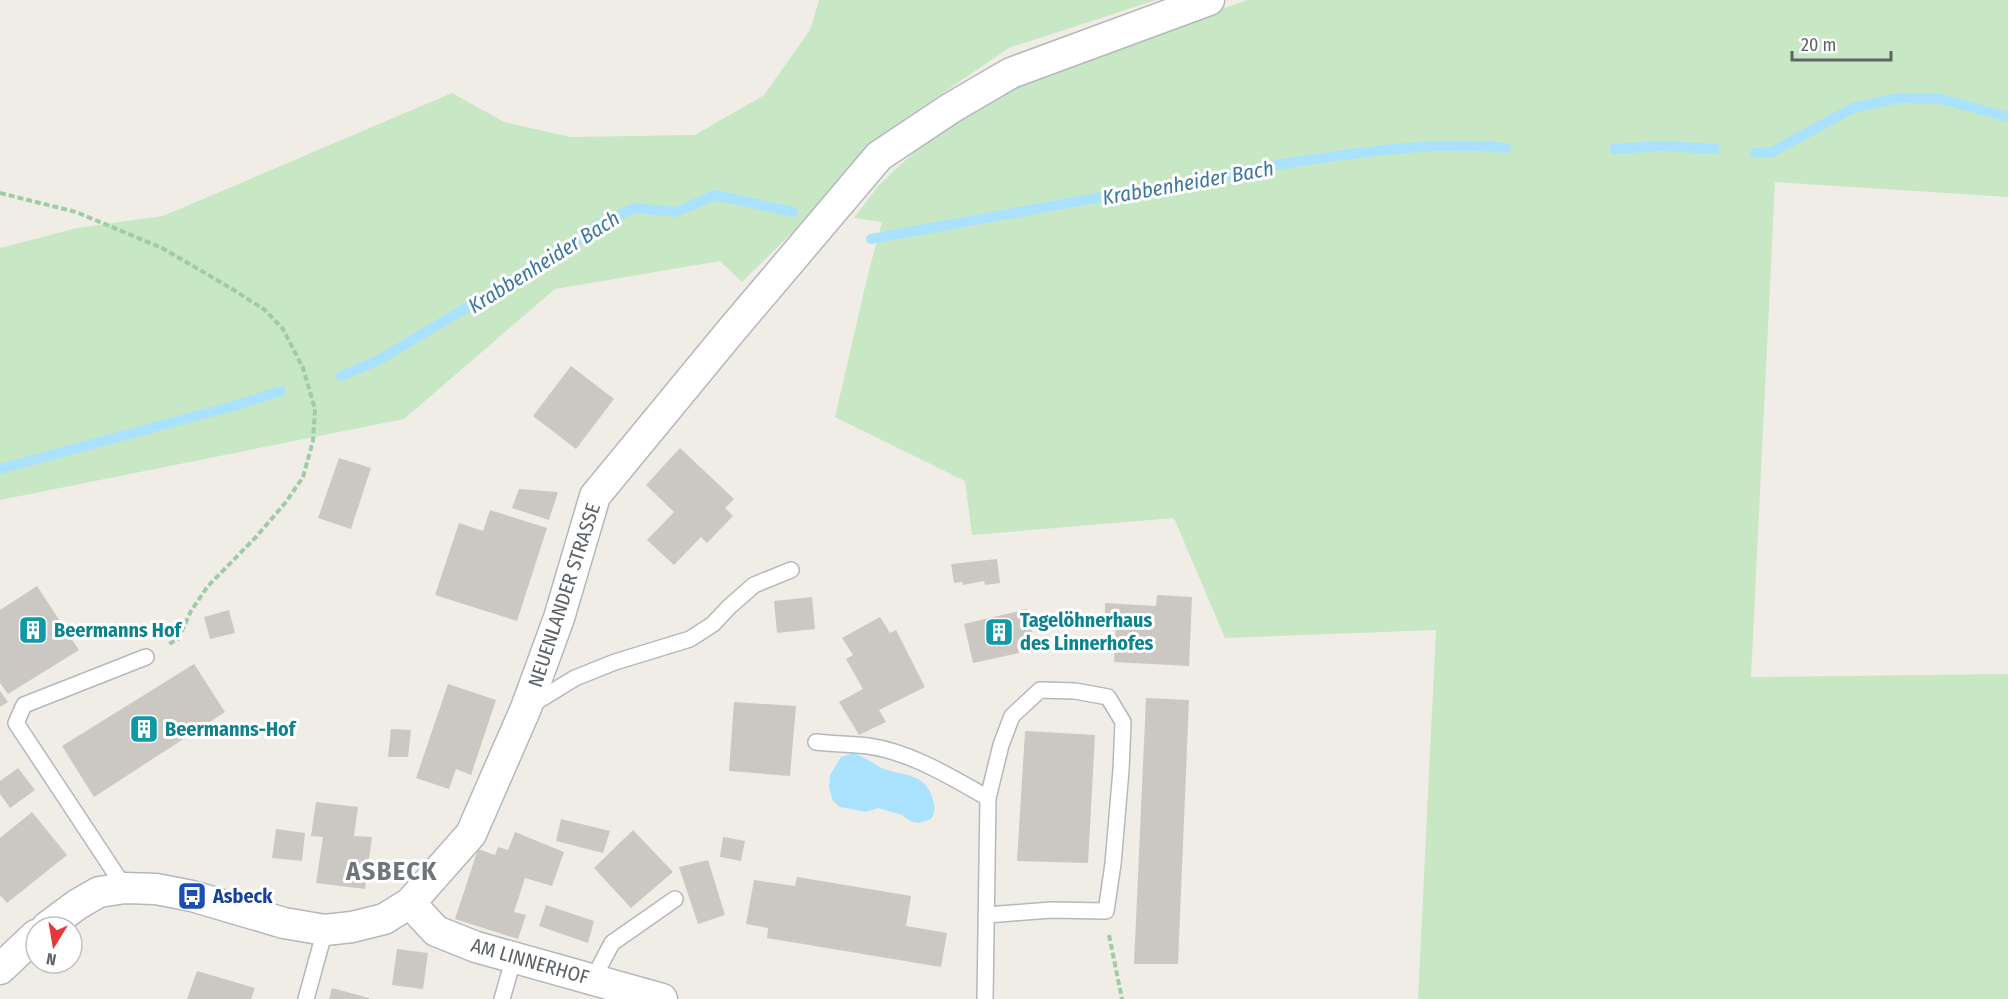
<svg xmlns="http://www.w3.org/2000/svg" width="2008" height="999" font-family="'Fira Sans Condensed',sans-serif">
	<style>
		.green { fill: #c8e7c5 }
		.water { fill: #aae2fe }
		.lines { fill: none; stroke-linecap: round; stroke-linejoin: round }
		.stream { stroke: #aae2fe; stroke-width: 10 }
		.building { fill: #cbc8c3 }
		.service-casing { stroke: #b4b8bb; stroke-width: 18 }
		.minor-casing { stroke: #b4b8bb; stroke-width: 33 }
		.path { stroke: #9fcba6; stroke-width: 4; stroke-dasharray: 6 3; stroke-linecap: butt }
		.service { stroke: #fff; stroke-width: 15 }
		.minor { stroke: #fff; stroke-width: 30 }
		.labels { text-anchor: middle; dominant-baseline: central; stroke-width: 6; stroke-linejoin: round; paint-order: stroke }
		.street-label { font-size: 20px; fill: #5e6367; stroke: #fff }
		.culture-label { font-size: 20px; font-weight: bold; fill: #0d838f; stroke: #fff; text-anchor: start }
		.transit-label { font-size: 20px; font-weight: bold; fill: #164399; stroke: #fff; text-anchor: start }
		.water-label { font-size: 21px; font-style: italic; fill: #3f789f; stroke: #fff }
		.district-label { font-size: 26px; font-weight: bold; letter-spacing: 1.5px; fill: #6f7579; stroke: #fff }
	</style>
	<rect width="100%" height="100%" fill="#f0ede7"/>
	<path class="green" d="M819,0H1156L1009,48L953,86L883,134L808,217L742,282L720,261L555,289L404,419L0,500V248L77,228L163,216L452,93L504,122L571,137L695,135L764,95L810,30Z
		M1248,0H2008V197L1775,182L1751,677L2008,674V999H1418L1436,630L1225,638L1174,518L972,535L965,481L835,417L868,274L882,222L854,218L879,185L929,138L1002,92L1088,54Z"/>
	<path class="water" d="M854,753C866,757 875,766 887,770C906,776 925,774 932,797C935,806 936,811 931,819L919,823L910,821L902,815L878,808L866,812L840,807L833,801L829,788L830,775L841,757Z"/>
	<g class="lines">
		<path class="stream" d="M1614,149L1662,146L1715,149
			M1755,153L1772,152L1853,108L1898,98L1941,99L2008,117
			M871,239L1294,162C1364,152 1436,141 1506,148
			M341,376L377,361L503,286L557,259L592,228L634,208L676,212L715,195L793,212
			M0,469L237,405L281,391"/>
	</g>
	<path class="building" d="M571,366L614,399L576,449L533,416Z
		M680,448L734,499L725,508L733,516L707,543L701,537L674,565L647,540L674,512L646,485Z
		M339,458L371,468L351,529L318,518Z
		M519,489L558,492L549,520L512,508Z
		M490,510L547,528L517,621L435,595L459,523L483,531Z
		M997,559L1000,583L985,585L984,581L963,585L962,582L954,583L951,564Z
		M37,586L79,650L8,694L0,683V610Z
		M1157,595L1192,597L1189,666L1114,662L1116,624L1105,623V603L1156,606Z
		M812,597L815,629L777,633L774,601Z
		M1027,609L1034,641L1017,645L1019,653L973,663L964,624Z
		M229,610L235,633L210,639L204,617Z
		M880,617L890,633L896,630L925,687L879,710L886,722L859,735L839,702L863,689L846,659L853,655L842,638Z
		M194,664L225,712L94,797L62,746Z
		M448,684L496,700L471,775L456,769L449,789L416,778Z
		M0,691L8,702L0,707Z
		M1146,698L1189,700L1178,964H1134Z
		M734,702L796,706L790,776L729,771Z
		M391,729L411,730L408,757H388Z
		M1025,731L1095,735L1088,863L1017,861Z
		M18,768L35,790L10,808L0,794V781Z
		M316,802L358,807L354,836L372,837L365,889L316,883L323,837L311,836Z
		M32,812L67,855L7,903L0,895V838Z
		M561,819L610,831L603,853L556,841Z
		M276,829L305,833L302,861L272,858Z
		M633,830L673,872L631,908L594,868Z
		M515,832L564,852L552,886L525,878L514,912L526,915L518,939L455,919L478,849L495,855L498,847L508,850Z
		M723,837L745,841L741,861L720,857Z
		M708,860L725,915L698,924L679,867Z
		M797,877L911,896L906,926L947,933L941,967L767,938L768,928L746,924L754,880L795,886Z
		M546,905L594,921L588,943L539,926Z
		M397,949L428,953L423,989L392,985Z
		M197,971L255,988L251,999H187Z
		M332,988L369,998V999H329Z"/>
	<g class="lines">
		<g class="service-casing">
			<path id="service" d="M531,705L575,678L615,662L690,639L713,624L729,607L754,585L791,570
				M816,742C833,744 851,744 868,746C911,752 951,777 988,798
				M125,888L16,723L24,705L146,657
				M593,979L612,943L675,899
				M306,999L325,930
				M502,999L514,957
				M985,999L988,798L1001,745L1012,716L1040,690L1075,691L1108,697L1123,722L1121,770L1113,864L1106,911L1051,910L987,915"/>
		</g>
		<g class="minor-casing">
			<path id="minor" d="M410,903L436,931L476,947L662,999
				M47,927L78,904L99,892L125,888L156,889L192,896L284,923L325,930L352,927L384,919L410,903L471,834L526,708L559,618L595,496L730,332L879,156L951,108L1011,73L1209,0
				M0,969L36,935"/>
		</g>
		<path class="path" d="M0,193L76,212L162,248L229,287L265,310L283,329L303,368L315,409L313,441L303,477L286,502L256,537L208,586L191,611L178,639L167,645
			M1109,935L1122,999"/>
		<use href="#service" class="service"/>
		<use href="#minor" class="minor"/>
	</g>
	<defs>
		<g id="building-square" transform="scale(1.5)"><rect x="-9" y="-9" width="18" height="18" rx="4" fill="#0f9aa8" stroke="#fff"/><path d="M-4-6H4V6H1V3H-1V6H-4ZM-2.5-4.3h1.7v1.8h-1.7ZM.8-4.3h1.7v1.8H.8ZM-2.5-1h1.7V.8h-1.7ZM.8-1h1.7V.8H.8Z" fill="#fff"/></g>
		<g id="bus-square" transform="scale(1.5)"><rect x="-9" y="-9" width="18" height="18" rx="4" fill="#1a4fb4" stroke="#fff"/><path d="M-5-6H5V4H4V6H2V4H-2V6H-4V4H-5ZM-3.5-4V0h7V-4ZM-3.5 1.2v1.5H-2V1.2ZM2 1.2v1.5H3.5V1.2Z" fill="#fff"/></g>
	</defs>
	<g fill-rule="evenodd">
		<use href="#building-square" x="33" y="630"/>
		<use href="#building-square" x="999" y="632"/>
		<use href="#building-square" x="144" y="729"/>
		<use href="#bus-square" x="192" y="896"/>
	</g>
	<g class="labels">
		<g class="street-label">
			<text transform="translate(564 595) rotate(-72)">NEUENLANDER STRASSE</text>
			<text transform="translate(530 961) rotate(16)">AM LINNERHOF</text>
		</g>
		<g class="culture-label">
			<text x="1020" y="620">Tagelöhnerhaus<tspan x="1020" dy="23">des Linnerhofes</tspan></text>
			<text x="54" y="630">Beermanns Hof</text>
			<text x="165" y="729">Beermanns-Hof</text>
		</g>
		<g class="transit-label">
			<text x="213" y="896">Asbeck</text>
		</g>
		<g class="water-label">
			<text transform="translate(1188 183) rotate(-10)">Krabbenheider Bach</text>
			<text transform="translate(544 262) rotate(-32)">Krabbenheider Bach</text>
		</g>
		<g class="district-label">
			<text x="392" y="871">ASBECK</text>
		</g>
	</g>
	<g transform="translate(54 945) rotate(191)"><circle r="28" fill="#ffffff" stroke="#bfc1c2" stroke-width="1.5"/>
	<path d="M0-4.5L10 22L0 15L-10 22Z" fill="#e7373b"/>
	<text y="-9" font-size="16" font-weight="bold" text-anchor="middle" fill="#5e6367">N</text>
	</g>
	<path d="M1792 51v9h99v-9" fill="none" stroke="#5e6367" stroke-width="3"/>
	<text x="1801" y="51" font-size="18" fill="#5e6367" stroke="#ffffff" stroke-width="4.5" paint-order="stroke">20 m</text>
</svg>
